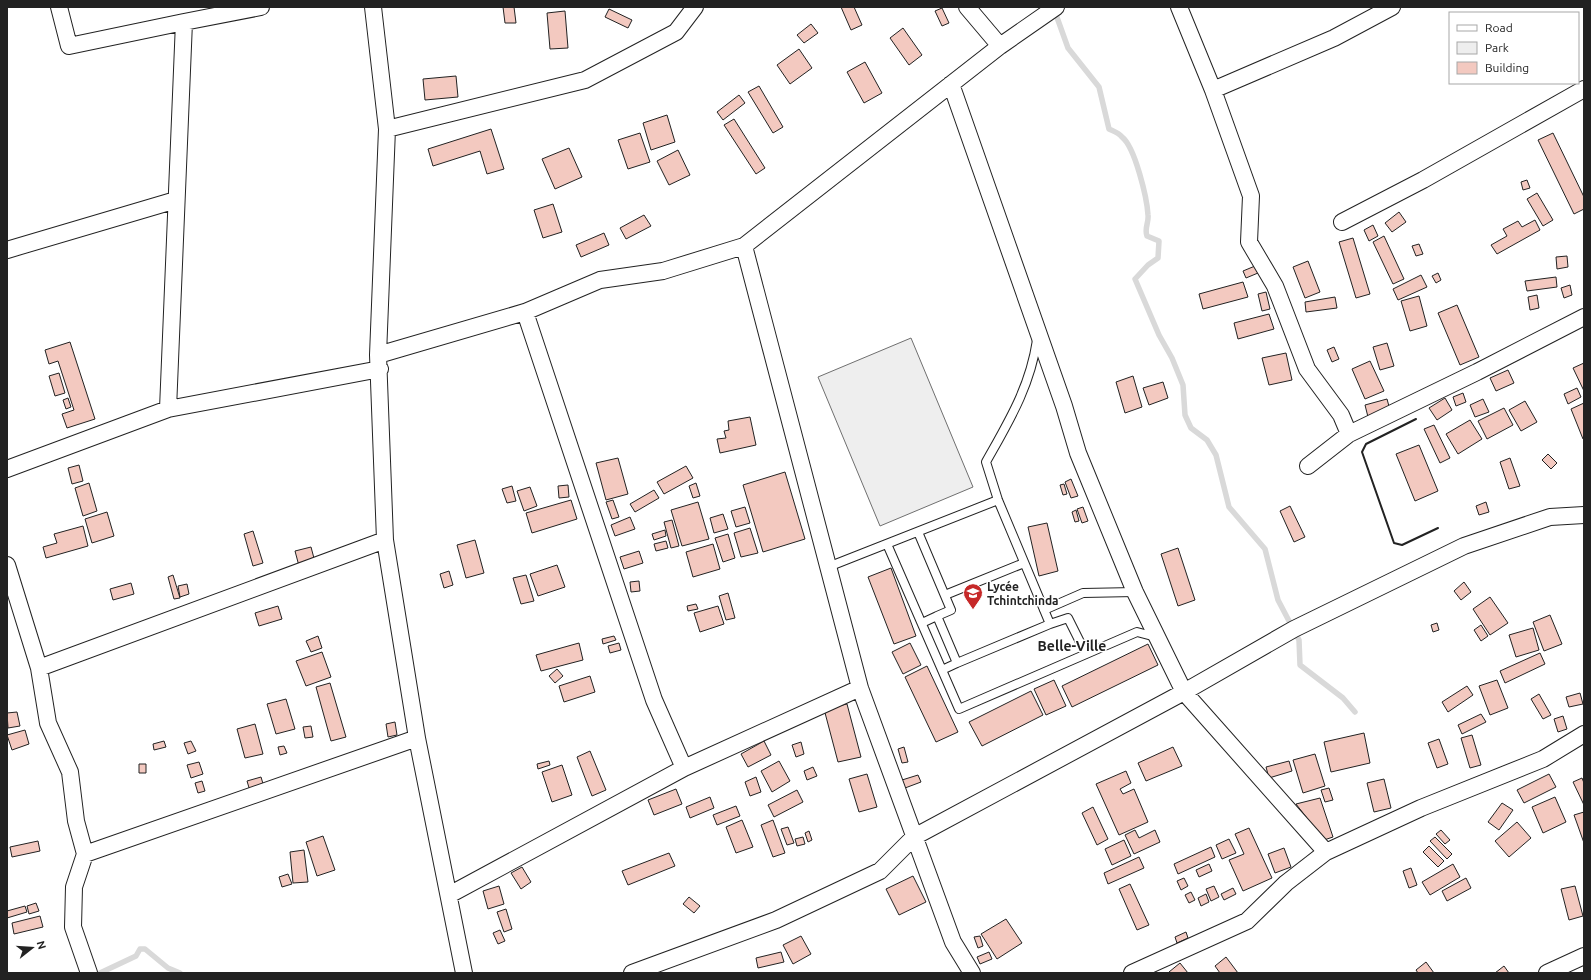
<svg xmlns="http://www.w3.org/2000/svg" width="1591" height="980" font-family="Ubuntu,sans-serif">
	<style>
		.green { fill: #eee; stroke: #6f6f6f }
		.lines { fill: none; stroke-linecap: round; stroke-linejoin: round }
		.stream { stroke: #d9d9d9; stroke-width: 5.5 }
		.building { fill: #f3c9c0; stroke: #222 }
		.lane-casing { stroke: #222; stroke-width: 10 }
		.street-casing { stroke: #222; stroke-width: 18 }
		.lane { stroke: #fff; stroke-width: 8 }
		.street { stroke: #fff; stroke-width: 16 }
		.wall { stroke: #222; stroke-width: 2 }
		.labels { text-anchor: middle; dominant-baseline: central; stroke-width: 3; stroke-linejoin: round; paint-order: stroke }
		.poi-label { font-size: 12px; font-weight: bold; fill: #222; stroke: #fff; text-anchor: start }
		.quarter-label { font-size: 14px; font-weight: bold; fill: #222; stroke: #fff }
	</style>
	<rect width="100%" height="100%" fill="#fff"/>
	<path class="green" d="M911,338L973,487L880,526L818,377Z"/>
	<g class="lines">
		<path class="stream" d="M1054,9L1068,48L1099,87L1109,129C1113,131 1119,133 1122,137C1135,147 1147,198 1148,215C1149,223 1144,228 1147,236L1159,241L1158,258L1148,265L1135,279L1159,335L1172,358L1183,385L1185,415L1191,428L1207,440L1216,455L1229,507L1265,549L1278,600L1299,640L1300,665L1343,698L1355,712
			M100,973L136,956L140,949H145L168,968L180,973"/>
	</g>
	<path class="building" d="M503,7H514L516,23H505Z
		M841,7H854L862,25L851,30Z
		M942,8L949,23L942,26L935,11Z
		M609,9L632,20L628,28L605,17Z
		M565,11L568,48L550,49L547,13Z
		M811,24L818,33L804,43L797,35Z
		M903,28L922,55L909,65L890,38Z
		M799,49L812,68L790,84L777,65Z
		M865,62L882,93L864,103L847,72Z
		M456,76L458,97L425,100L423,79Z
		M759,86L783,127L773,133L748,92Z
		M739,95L745,103L723,120L717,112Z
		M667,115L675,142L651,150L643,123Z
		M734,119L765,168L756,174L724,125Z
		M491,129L504,169L487,174L480,151L433,166L428,149Z
		M640,133L650,162L628,169L618,140Z
		M1553,133L1584,197V209L1574,214L1538,140Z
		M569,148L582,177L555,189L542,159Z
		M678,150L690,175L669,185L657,161Z
		M1527,180L1530,188L1523,190L1521,182Z
		M1537,193L1553,220L1543,226L1527,199Z
		M553,204L562,232L543,238L534,210Z
		M1399,212L1406,222L1392,232L1385,223Z
		M644,215L651,226L626,239L620,228Z
		M1535,220L1540,230L1497,254L1491,245L1507,236L1503,229L1518,221L1522,227Z
		M1373,225L1378,236L1369,241L1364,230Z
		M604,233L609,245L581,257L576,245Z
		M1384,236L1404,279L1393,284L1373,242Z
		M1353,238L1370,294L1356,298L1339,242Z
		M1419,244L1423,254L1416,256L1412,246Z
		M1567,256L1568,267L1557,269L1556,257Z
		M1308,261L1320,292L1305,298L1293,267Z
		M1255,266L1258,273L1246,278L1243,271Z
		M1438,273L1441,280L1436,283L1432,276Z
		M1421,275L1427,287L1398,300L1393,289Z
		M1556,277L1557,287L1527,291L1525,281Z
		M1243,282L1248,297L1203,309L1199,294Z
		M1570,285L1572,295L1564,298L1561,288Z
		M1266,292L1270,309L1262,311L1258,294Z
		M1537,295L1539,308L1530,310L1528,297Z
		M1419,296L1427,326L1410,331L1401,301Z
		M1335,297L1337,308L1306,312L1305,302Z
		M1457,305L1479,357L1460,365L1438,313Z
		M1269,314L1274,329L1238,339L1234,323Z
		M70,342L95,419L67,428L62,414L74,410L58,361L49,364L45,350Z
		M1387,343L1394,366L1380,370L1373,347Z
		M1334,347L1339,359L1332,362L1327,350Z
		M1286,353L1292,380L1269,385L1262,358Z
		M1370,361L1384,391L1365,399L1352,369Z
		M1584,363V391L1573,368Z
		M1508,370L1514,383L1496,391L1490,378Z
		M59,373L65,393L55,396L49,376Z
		M1133,376L1142,407L1125,413L1116,382Z
		M1163,382L1168,398L1149,405L1143,388Z
		M1577,388L1581,397L1568,404L1564,394Z
		M1463,393L1466,402L1456,406L1453,397Z
		M68,398L71,407L66,409L63,400Z
		M1445,398L1452,410L1437,420L1429,408Z
		M1387,399L1390,410L1368,417L1365,405Z
		M1483,399L1489,412L1475,417L1470,405Z
		M1525,401L1537,422L1521,431L1509,410Z
		M1584,403V438L1583,439L1571,409Z
		M1504,408L1513,425L1487,439L1478,421Z
		M750,417L756,445L720,453L717,439L726,438L724,431L729,430L728,421Z
		M1470,420L1482,439L1458,454L1446,434Z
		M1434,425L1450,458L1440,463L1424,429Z
		M1419,445L1438,491L1415,501L1396,454Z
		M1548,454L1557,463L1551,469L1542,460Z
		M618,458L628,494L606,500L596,463Z
		M1510,458L1520,486L1509,489L1500,462Z
		M79,465L83,481L72,484L68,468Z
		M686,466L693,478L664,494L657,482Z
		M785,472L805,539L763,552L743,485Z
		M1071,479L1078,496L1071,498L1065,482Z
		M89,483L97,511L83,516L75,488Z
		M696,483L700,496L693,498L689,486Z
		M1064,484L1067,494L1063,495L1060,485Z
		M568,485L569,497L559,498L558,486Z
		M512,486L516,501L507,503L502,489Z
		M530,487L537,506L524,511L517,491Z
		M654,490L659,498L635,512L630,504Z
		M571,500L577,519L532,533L526,513Z
		M613,500L619,517L612,519L606,502Z
		M698,502L709,539L682,546L671,510Z
		M1486,502L1489,512L1479,515L1476,506Z
		M1290,506L1305,537L1294,542L1280,511Z
		M745,507L750,523L736,527L731,511Z
		M1083,507L1088,521L1082,523L1077,509Z
		M1076,510L1079,521L1075,522L1072,512Z
		M107,512L114,536L92,543L85,519Z
		M723,514L728,529L714,533L710,518Z
		M630,517L635,529L615,536L611,525Z
		M672,520L679,546L671,548L664,522Z
		M1047,523L1058,571L1039,576L1028,527Z
		M83,526L88,546L46,558L43,547L57,543L54,534Z
		M750,528L758,553L741,557L734,533Z
		M665,530L666,536L654,540L652,534Z
		M253,531L263,563L253,566L244,534Z
		M728,534L735,558L723,562L715,538Z
		M475,540L484,573L466,578L457,545Z
		M666,541L668,548L656,551L654,544Z
		M713,544L720,569L693,577L686,552Z
		M311,547L315,562L299,566L295,551Z
		M1178,548L1195,600L1178,606L1161,554Z
		M639,551L643,563L624,569L620,557Z
		M557,565L565,587L538,596L530,574Z
		M891,568L916,636L894,644L868,577Z
		M449,571L453,585L444,588L440,574Z
		M173,575L180,598L174,599L168,577Z
		M526,575L534,601L521,604L513,578Z
		M639,581L640,591L631,592L630,582Z
		M1464,582L1471,592L1461,600L1454,591Z
		M131,583L134,594L113,600L110,589Z
		M187,584L189,594L180,597L178,586Z
		M728,593L735,618L726,620L719,596Z
		M1490,597L1508,623L1490,635L1473,609Z
		M696,604L698,609L688,611L687,606Z
		M278,606L282,619L259,626L255,613Z
		M718,606L724,624L700,632L694,613Z
		M1550,615L1562,644L1544,651L1533,622Z
		M1437,623L1439,630L1433,632L1431,625Z
		M1481,625L1488,636L1481,641L1474,630Z
		M1533,628L1539,650L1516,657L1509,635Z
		M318,636L322,648L311,652L306,641Z
		M614,636L616,640L603,644L602,639Z
		M579,643L583,660L541,671L536,655Z
		M619,643L621,650L610,653L608,646Z
		M910,643L921,665L903,674L892,652Z
		M1148,644L1158,665L1072,707L1062,686Z
		M322,652L331,677L306,686L296,661Z
		M1540,653L1545,664L1505,683L1500,671Z
		M927,666L958,732L936,742L905,677Z
		M557,669L563,676L555,683L549,676Z
		M590,676L595,692L564,702L559,686Z
		M1054,680L1066,706L1046,715L1034,689Z
		M1497,680L1508,708L1490,715L1479,686Z
		M330,683L346,737L331,741L316,687Z
		M1467,686L1473,695L1448,712L1442,702Z
		M1031,691L1043,715L982,746L969,722Z
		M1580,693L1583,704L1569,707L1566,697Z
		M1539,694L1551,715L1543,719L1531,699Z
		M286,699L295,729L276,734L267,704Z
		M847,704L861,757L838,762L824,709Z
		M17,712L20,726L8,728L7,713Z
		M1481,714L1486,722L1462,734L1458,725Z
		M1563,716L1567,729L1558,732L1554,719Z
		M395,722L397,735L388,737L386,724Z
		M255,724L263,754L245,758L237,729Z
		M311,726L313,737L305,738L303,727Z
		M25,730L29,744L12,750L7,735Z
		M1364,733L1370,763L1331,772L1324,742Z
		M1472,735L1481,765L1470,768L1461,738Z
		M1439,739L1448,764L1437,768L1428,743Z
		M164,741L166,747L154,750L153,744Z
		M191,741L196,751L188,754L184,743Z
		M764,741L771,755L748,767L741,754Z
		M801,742L804,754L796,757L792,745Z
		M284,746L287,753L280,755L278,747Z
		M904,747L908,762L902,763L898,749Z
		M1173,747L1182,766L1146,781L1138,763Z
		M590,751L606,790L592,796L577,757Z
		M1315,754L1325,786L1303,793L1293,760Z
		M549,761L550,765L538,769L537,764Z
		M779,761L790,781L772,792L761,771Z
		M1289,761L1292,771L1269,778L1266,767Z
		M199,762L203,774L191,778L187,765Z
		M139,764H146V773H139Z
		M562,765L572,795L552,802L542,772Z
		M813,767L817,776L807,780L804,771Z
		M1126,771L1131,783L1120,789L1123,794L1134,789L1148,822L1119,835L1096,784Z
		M867,774L877,807L859,812L849,779Z
		M1549,774L1556,787L1524,803L1517,790Z
		M918,775L921,782L905,788L902,780Z
		M261,777L264,787L250,791L247,781Z
		M756,777L761,792L750,796L745,782Z
		M1582,778L1584,783V805L1573,782Z
		M1384,779L1391,808L1374,812L1367,783Z
		M202,781L205,791L198,793L195,783Z
		M1329,788L1333,800L1325,802L1321,790Z
		M676,789L682,804L654,815L648,800Z
		M797,790L803,802L774,817L768,805Z
		M710,797L714,808L690,818L686,807Z
		M1555,797L1566,822L1543,833L1532,807Z
		M1320,798L1333,837L1324,840L1296,804Z
		M1502,803L1513,810L1499,830L1488,822Z
		M736,806L740,816L717,825L713,815Z
		M1093,807L1108,839L1097,845L1082,813Z
		M1584,812V843L1574,815Z
		M742,820L753,847L736,853L726,827Z
		M773,820L785,853L773,857L761,825Z
		M1517,822L1531,838L1509,857L1495,841Z
		M788,827L794,843L787,845L781,829Z
		M1249,828L1272,878L1243,891L1229,860L1244,854L1235,834Z
		M1135,830L1139,838L1155,830L1160,842L1134,854L1125,835Z
		M1441,830L1450,840L1445,844L1436,834Z
		M809,831L812,840L808,842L805,833Z
		M323,836L335,870L317,876L306,842Z
		M803,837L805,844L797,846L795,839Z
		M1435,837L1452,854L1447,859L1430,841Z
		M1229,839L1236,853L1222,859L1216,845Z
		M1124,840L1131,856L1112,865L1105,849Z
		M38,841L40,851L12,857L10,847Z
		M1429,846L1444,861L1438,867L1423,852Z
		M1211,847L1215,857L1178,874L1174,864Z
		M1284,848L1291,867L1275,873L1268,854Z
		M304,850L308,882L293,883L290,852Z
		M669,853L675,866L628,885L622,871Z
		M1139,857L1144,868L1108,884L1104,873Z
		M1209,864L1212,871L1199,877L1196,870Z
		M1453,864L1460,877L1430,895L1422,882Z
		M522,867L531,882L521,889L511,873Z
		M1411,868L1417,885L1409,888L1403,871Z
		M288,874L292,884L282,887L279,877Z
		M913,876L926,902L899,915L886,889Z
		M1184,878L1188,886L1181,890L1177,881Z
		M1466,878L1471,888L1447,901L1442,891Z
		M1130,884L1149,925L1137,930L1119,889Z
		M499,886L504,904L488,909L483,891Z
		M1214,886L1219,897L1211,901L1206,889Z
		M1575,886L1583,916L1569,920L1561,889Z
		M1233,888L1236,894L1224,900L1221,894Z
		M1191,892L1195,900L1189,903L1185,895Z
		M1206,894L1209,902L1201,906L1198,898Z
		M689,897L700,906L694,913L683,904Z
		M36,903L39,911L29,914L27,906Z
		M25,906L27,912L7,918V911Z
		M506,909L512,929L504,932L497,912Z
		M40,916L43,927L14,934L12,923Z
		M1006,919L1022,943L997,959L981,934Z
		M500,930L505,941L498,944L493,933Z
		M1186,932L1188,938L1177,943L1175,937Z
		M801,936L811,954L793,964L783,945Z
		M980,936L983,946L978,948L974,937Z
		M781,952L784,962L758,968L756,958Z
		M989,952L992,959L980,964L977,957Z
		M1226,957L1238,973H1220L1215,966Z
		M1426,962L1434,973H1418L1416,970Z
		M1180,963L1188,973H1170L1169,972Z
		M1504,966L1509,973H1495Z"/>
	<g class="lines">
		<g class="lane-casing">
			<path id="lane" d="M918,532L951,610L937,616L957,663L1050,624L998,500L986,462C1009,421 1030,387 1037,340
				M887,544L959,709L1137,632L1156,637
				M828,567L998,500
				M945,595L1024,563
				M1044,610L1083,593L1135,592
				M922,623L937,616
				M1050,624L1068,618L1086,654
				M942,670L957,663"/>
		</g>
		<g class="street-casing">
			<path id="street" d="M59,7L69,46L184,22
				M373,7L387,129L378,355L385,540L417,738L464,973
				M967,7L1000,46
				M1179,7L1213,90L1251,196L1249,242L1275,286L1307,369L1341,415L1349,434
				M951,84L1064,406L1078,453L1135,592L1184,692L1326,852L1421,808L1543,759L1584,734
				M1213,90L1334,38L1392,7
				M387,129L585,80L676,32L695,7
				M1342,222L1423,180L1584,89
				M7,250L176,200
				M525,312L654,700L684,768
				M378,355L525,312L600,280L663,271L744,246
				M168,409L184,22L261,7
				M1308,466L1349,434L1477,372L1584,317
				M7,469L168,409L380,369
				M7,565L39,668L48,723L70,772L76,821L85,854L74,887L73,927L89,973
				M39,668L385,540
				M85,854L417,738
				M449,895L684,768L860,688
				M632,973L776,920L880,871L914,837L1184,692L1294,629L1464,546L1550,517L1584,515
				M972,973L953,942L860,688L744,246L1000,46L1056,7
				M1132,973L1247,921L1286,883L1326,852
				M1547,973L1584,956"/>
		</g>
		<use href="#lane" class="lane"/>
		<use href="#street" class="street"/>
		<path class="wall" d="M1416,419L1366,444L1362,452L1394,543L1402,545L1438,528"/>
	</g>
	<defs>
		<g id="school-pin" transform="scale(1)"><path d="M0 17L-7.5 6A9.5 9.5 0 1 1 7.5 6Z" fill="#c62828" stroke="#fff"/><path d="M0-5L7-2L0 1L-7-2ZM-4 1L0 2.5L4 1V4Q0 6-4 4Z" fill="#fff"/></g>
	</defs>
	<g fill-rule="evenodd">
		<use href="#school-pin" x="973" y="593"/>
	</g>
	<g class="labels">
		<g class="poi-label">
			<text x="987" y="586">Lycée<tspan x="987" dy="14">Tchintchinda</tspan></text>
		</g>
		<g class="quarter-label">
			<text x="1072" y="646">Belle-Ville</text>
		</g>
	</g>
	<rect width="1591" height="980" fill="none" stroke="#222222" stroke-width="16"/>
	<rect x="1449" y="12" width="130" height="72" fill="#ffffff" stroke="#a7a7a7"/>
	<rect x="1457" y="25" width="20" height="6" fill="#ffffff" stroke="#a7a7a7"/>
	<text x="1485" y="32" font-size="12" fill="#222222">Road</text>
	<rect x="1457" y="42" width="20" height="12" fill="#eeeeee" stroke="#a7a7a7"/>
	<text x="1485" y="52" font-size="12" fill="#222222">Park</text>
	<rect x="1457" y="62" width="20" height="12" fill="#f3c9c0" stroke="#a7a7a7"/>
	<text x="1485" y="72" font-size="12" fill="#222222">Building</text>
	<g transform="translate(32 948) rotate(73)" stroke="#ffffff" stroke-width="3" paint-order="stroke">
	<path d="M0-3L7 15L0 10L-7 15Z" fill="#222222"/>
	<text y="-6" font-size="11" font-weight="bold" text-anchor="middle" fill="#222222">N</text>
	</g>
</svg>
